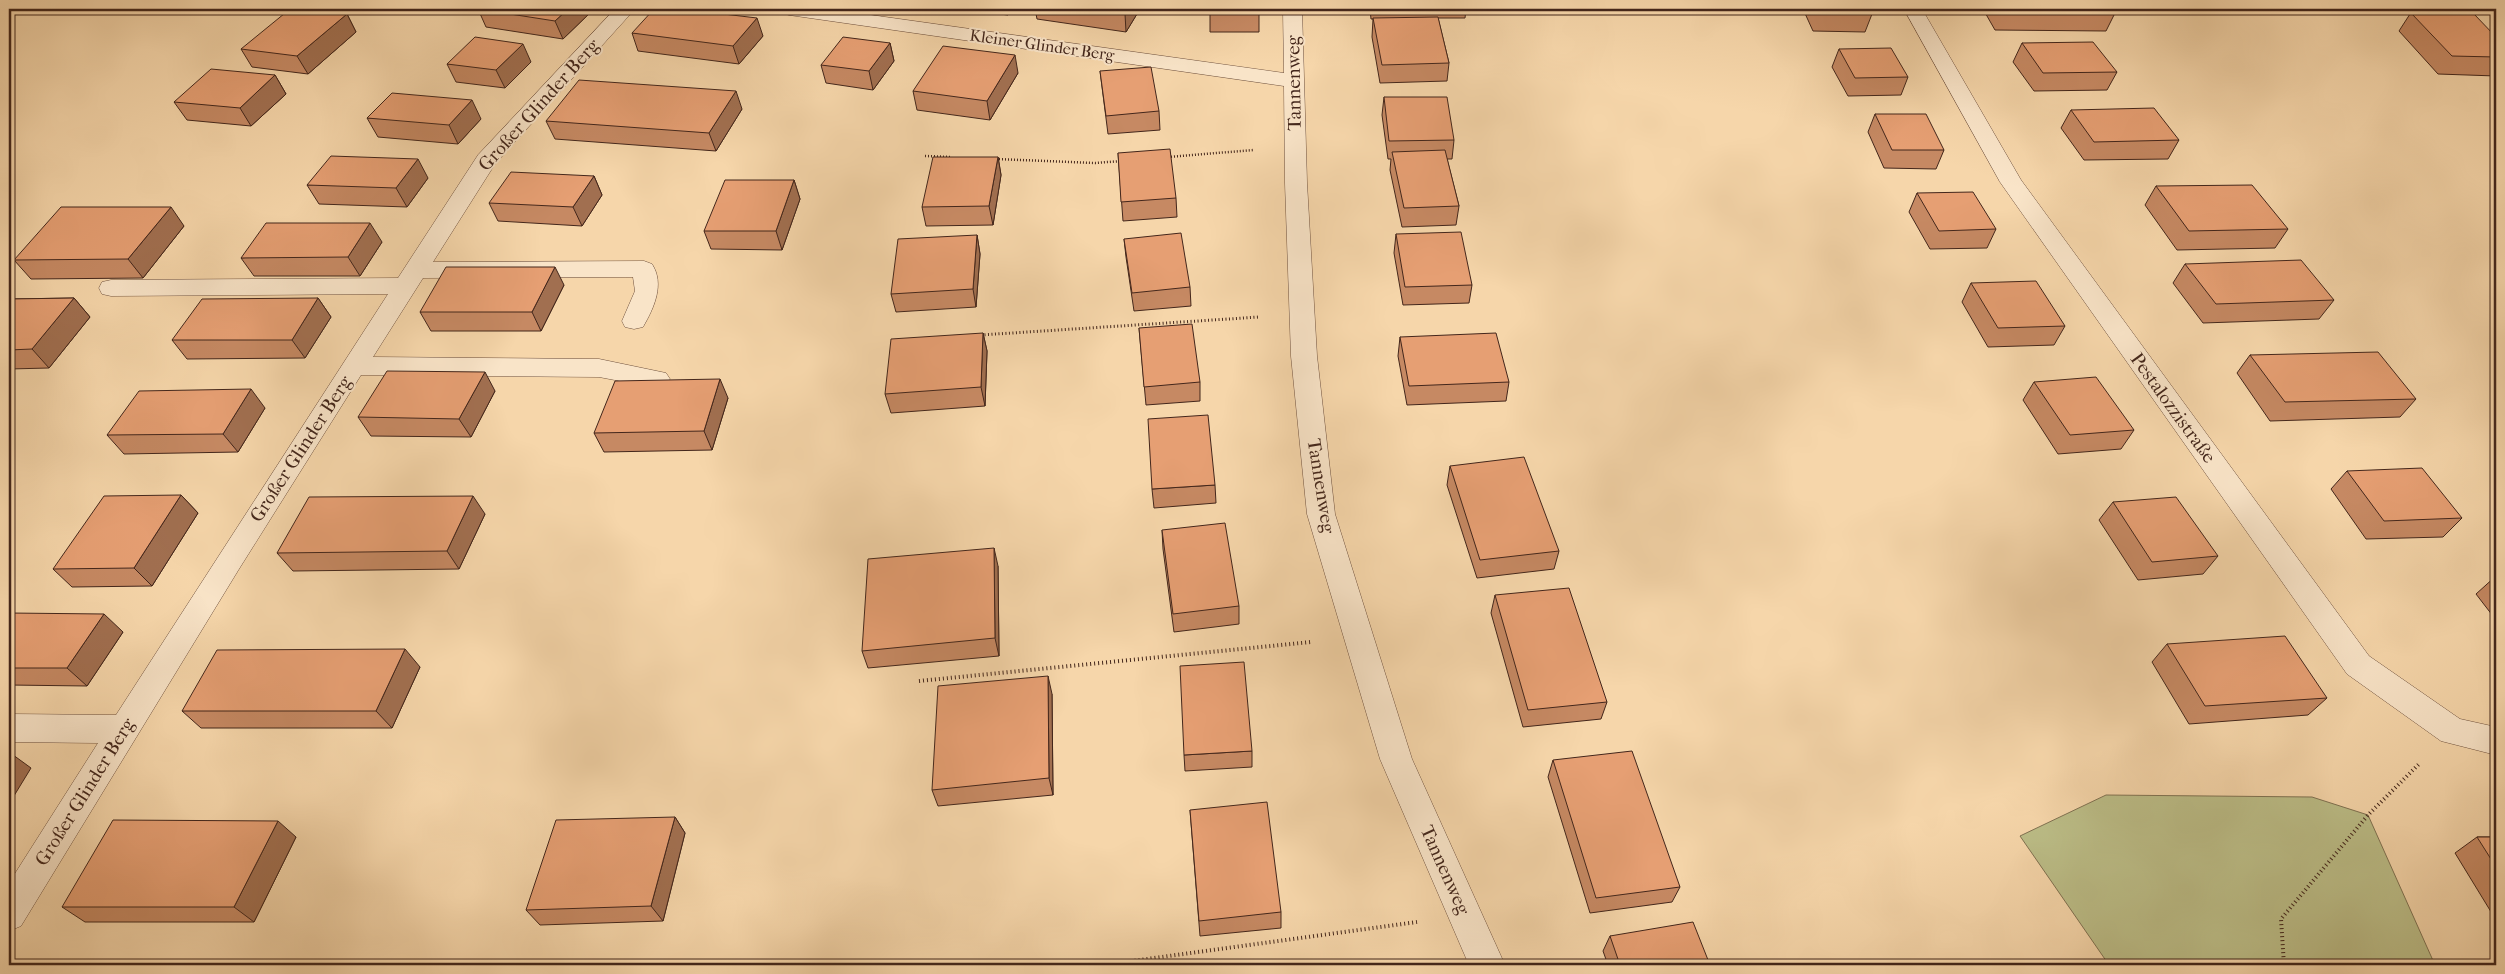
<svg xmlns="http://www.w3.org/2000/svg" width="2505" height="974" font-family="'IM FELL French Canon',serif">
	<style>
		.green { fill: #bcbe88; stroke: #807252 }
		.lines { fill: none; stroke-linecap: round; stroke-linejoin: round }
		.minor-casing { stroke: #70523f; stroke-width: 1 }
		.path-far2 { stroke: #43261b; stroke-width: 2.5; stroke-dasharray: 1 2; stroke-linecap: butt }
		.path-far1 { stroke: #43261b; stroke-width: 3; stroke-dasharray: 1 2.5; stroke-linecap: butt }
		.path { stroke: #43261b; stroke-width: 4; stroke-dasharray: 1 3; stroke-linecap: butt }
		.minor { fill: #f9e4c8; fill-rule: evenodd }
		.wall { fill: #c68963; stroke: #43261b }
		.shaded-wall { fill: #a16f50; stroke: #43261b }
		.building { fill: #e69f73; stroke: #43261b }
		.labels { text-anchor: middle; dominant-baseline: central; stroke-width: 4; stroke-linejoin: round; paint-order: stroke }
		.far-street-label { font-size: 16px; fill: #43261b; stroke: #f9e4c8 }
		.street-label { font-size: 19px; fill: #43261b; stroke: #f9e4c8 }
	</style>
	<rect width="100%" height="100%" fill="#f6d6aa"/>
	<filter id="stains"><feTurbulence type="fractalNoise" baseFrequency=".004" numOctaves="4"/><feColorMatrix values="0 0 0 0 .2 0 0 0 0 .09 0 0 0 0 .02 0 0 0 .5 -.17"/></filter>
	<radialGradient id="worn" r=".72"><stop offset=".6" stop-color="#630" stop-opacity="0"/><stop offset="1" stop-color="#630" stop-opacity=".3"/></radialGradient>
	<path class="green" d="M2106,795L2312,797L2368,815L2435,965H2109L2020,836Z"/>
	<g class="lines">
		<g class="minor-casing">
			<path id="minor" d="M615,9H635L495,164L433,262L644,261L652,264C665,284 654,308 643,327L634,329L625,327L622,321L635,291L633,277L423,278L373,357L599,359L666,373L670,379L666,385L657,388L599,377L361,375L239,569L21,926L9,931V883L98,743L9,742V714L116,715L388,294L111,296L102,294L99,288L102,282L111,280L398,278L478,155Z
				M779,9H828L1284,73L1283,9H1302L1307,183L1317,356L1335,514L1412,759L1505,965H1469L1380,759L1307,514L1291,356L1285,183L1284,86L789,15L782,13Z
				M1904,9H1922L2021,180L2369,656L2460,719L2496,727V755L2441,741L2347,674L2000,182Z"/>
		</g>
		<path class="path-far2" d="M925,156L952,157
			M1168,157L1254,150
			M996,159L1095,163L1122,161"/>
		<path class="path-far1" d="M981,335L1259,317"/>
		<path class="path" d="M919,681L1311,642
			M1103,965L1417,922
			M2284,965L2281,919L2368,815L2419,764"/>
		<use href="#minor" class="minor"/>
	</g>
	<path class="wall" d="M478,9L592,11L563,39L486,27Z
		M960,9H1013L1008,15Z
		M1035,9H1140L1126,32L1037,19Z
		M1210,9H1259V32H1210Z
		M1370,9H1466L1465,18H1438L1449,63L1447,81L1380,83L1372,37L1373,19H1371Z
		M1803,9H1869L1872,14L1865,32L1813,31Z
		M1983,9H2112L2115,13L2106,31L1995,30Z
		M2357,9H2451L2448,13L2496,37V76L2438,74L2399,31L2410,14L2360,12Z
		M347,14L356,32L308,74L252,67L241,49Z
		M632,33L763,36L739,64L638,51Z
		M890,43L894,61L873,90L826,83L821,65Z
		M2022,43L2117,72L2107,90L2034,91L2013,62Z
		M1839,49L1908,77L1901,95L1848,96L1832,67Z
		M531,62L505,88L456,82L447,64Z
		M1100,71L1159,111L1160,130L1108,134Z
		M1018,73L990,120L917,110L913,91Z
		M275,75L286,94L251,126L187,120L174,102Z
		M1384,97L1454,140L1452,159H1447L1459,206L1456,225L1402,227L1390,170L1391,159H1388L1382,115Z
		M742,109L716,151L555,139L546,121Z
		M2071,110L2179,140L2168,159L2084,160L2061,128Z
		M1875,114L1944,150L1936,169L1884,168L1868,132Z
		M367,118L481,119L458,144L378,137Z
		M1118,153L1176,198L1177,217L1123,221Z
		M998,157L1001,175L993,225L926,226L922,207Z
		M594,176L602,195L582,226L498,221L489,203Z
		M428,178L407,207L319,204L307,185Z
		M794,180L800,199L782,250L711,249L704,231Z
		M2156,186L2288,229L2275,248L2177,250L2145,205Z
		M1917,193L1996,229L1987,248L1930,249L1909,212Z
		M184,226L143,278L31,279L14,260Z
		M1396,234L1472,285L1469,303L1403,305L1394,253Z
		M977,235L980,254L976,307L896,312L891,294Z
		M1124,239L1190,287L1191,306L1134,311L1126,257Z
		M382,242L360,276H254L241,258Z
		M2185,264L2334,300L2319,319L2203,323L2173,283Z
		M1971,283L2065,326L2054,345L1988,347L1962,302Z
		M564,285L541,331H431L420,312Z
		M74,298L90,317L49,368L9,369V299Z
		M318,298L331,317L305,358L187,359L172,340Z
		M1139,328L1200,382V401L1146,405Z
		M983,333L987,351L985,406L891,413L885,394Z
		M1400,337L1509,382L1506,401L1407,405L1398,356Z
		M2250,355L2416,399L2400,417L2270,421L2237,373Z
		M2034,382L2134,430L2121,449L2058,454L2023,400Z
		M495,391L471,437L371,436L358,417Z
		M728,398L712,450L604,452L594,433Z
		M265,408L238,452L124,454L107,435Z
		M1450,466L1559,551L1554,569L1477,578L1447,485Z
		M2347,471L2462,518L2443,537L2366,539L2331,489Z
		M1215,485L1216,503L1154,508L1152,489Z
		M181,495L198,513L152,586L72,587L53,569Z
		M2113,502L2218,556L2203,574L2138,580L2099,520Z
		M485,514L459,569L293,571L277,553Z
		M1162,530L1239,606V624L1174,632L1163,549Z
		M998,566L999,656L868,668L862,651Z
		M2496,576V620L2476,594Z
		M1495,595L1607,702L1601,719L1523,727L1491,613Z
		M9,613L123,632L87,686L9,685Z
		M2167,644L2327,698L2308,715L2189,724L2152,662Z
		M420,667L392,728H201L182,711Z
		M1052,694L1053,795L938,806L932,790Z
		M1252,751V767L1185,771L1184,755Z
		M1553,760L1680,887L1672,902L1590,913L1548,777Z
		M1190,810L1281,912V928L1200,936Z
		M675,817L685,833L663,921L540,925L526,910Z
		M296,837L254,922H85L62,907Z
		M2477,837H2496V920L2455,853Z
		M1610,936L1710,965H1608L1603,951Z"/>
	<path class="shaded-wall" d="M568,9H591L592,11L563,39L555,21Z
		M1007,9H1013L1008,15Z
		M1128,9H1140L1126,32L1125,14Z
		M347,14L356,32L308,74L297,56Z
		M757,18L763,36L739,64L733,46Z
		M890,43L894,61L873,90L869,71Z
		M523,44L531,62L505,88L496,70Z
		M1015,55L1018,73L990,120L987,101Z
		M275,75L286,94L251,126L240,108Z
		M736,91L742,109L716,151L709,133Z
		M472,100L481,119L458,144L449,125Z
		M998,157L1001,175L993,225L989,206Z
		M418,159L428,178L407,207L396,188Z
		M594,176L602,195L582,226L573,207Z
		M794,180L800,199L782,250L776,231Z
		M171,207L184,226L143,278L128,259Z
		M370,223L382,242L360,276L348,257Z
		M977,235L980,254L976,307L973,289Z
		M555,267L564,285L541,331L532,312Z
		M74,298L90,317L49,368L32,349Z
		M318,298L331,317L305,358L292,340Z
		M983,333L987,351L985,406L981,387Z
		M485,372L495,391L471,437L459,419Z
		M720,379L728,398L712,450L704,431Z
		M251,389L265,408L238,452L223,434Z
		M181,495L198,513L152,586L134,568Z
		M473,496L485,514L459,569L447,551Z
		M994,548L998,566L999,656L995,638Z
		M104,614L123,632L87,686L67,668Z
		M405,649L420,667L392,728L376,711Z
		M1048,676L1052,694L1053,795L1049,778Z
		M9,753V752L31,768L9,804Z
		M675,817L685,833L663,921L651,906Z
		M278,821L296,837L254,922L234,907Z"/>
	<path class="building" d="M290,9H299L347,14L297,56L241,49Z
		M478,9H568L555,21Z
		M654,9H682L757,18L733,46L632,33Z
		M1089,9H1128L1125,14Z
		M1210,9H1259V14H1210Z
		M1817,9H1869L1872,14L1819,13Z
		M2001,9H2112L2115,13L2003,12Z
		M2411,13L2474,14L2496,37V57L2452,56Z
		M1438,17L1449,63L1382,65L1373,18Z
		M475,37L523,44L496,70L447,64Z
		M843,37L890,43L869,71L821,65Z
		M2093,42L2117,72L2043,73L2022,43Z
		M943,46L1015,55L987,101L913,91Z
		M1891,48L1908,77L1855,78L1839,49Z
		M1151,67L1159,111L1106,116L1100,71Z
		M211,69L275,75L240,108L174,102Z
		M579,80L736,91L709,133L546,121Z
		M392,93L472,100L449,125L367,118Z
		M1384,97H1447L1454,140L1389,141Z
		M2154,108L2179,140L2094,142L2071,110Z
		M1875,114H1926L1944,150H1892Z
		M1170,149L1176,198L1121,202L1118,153Z
		M1445,150L1459,206L1404,208L1392,152Z
		M331,156L418,159L396,188L307,185Z
		M933,157H998L989,206L922,207Z
		M511,172L594,176L573,207L489,203Z
		M725,180H794L776,231H704Z
		M2252,185L2288,229L2189,231L2156,186Z
		M1973,192L1996,229L1939,231L1917,193Z
		M61,207H171L128,259L14,260Z
		M266,223H370L348,257L241,258Z
		M1461,232L1472,285L1405,287L1396,234Z
		M1181,233L1190,287L1132,293L1124,239Z
		M977,235L973,289L891,294L898,239Z
		M2301,260L2334,300L2216,304L2185,264Z
		M446,267H555L532,312H420Z
		M2036,281L2065,326L1998,328L1971,283Z
		M74,298L32,349L9,350V299Z
		M318,298L292,340H172L202,299Z
		M1192,324L1200,382L1144,387L1139,328Z
		M983,333L981,387L885,394L891,339Z
		M1496,333L1509,382L1409,386L1400,337Z
		M2378,352L2416,399L2285,402L2250,355Z
		M387,371L485,372L459,419L358,417Z
		M2096,377L2134,430L2070,435L2034,382Z
		M720,379L704,431L594,433L615,381Z
		M251,389L223,434L107,435L139,391Z
		M1208,415L1215,485L1152,489L1148,419Z
		M1524,457L1559,551L1480,560L1450,466Z
		M2422,468L2462,518L2384,521L2347,471Z
		M181,495L134,568L53,569L104,496Z
		M473,496L447,551L277,553L309,497Z
		M2176,497L2218,556L2152,562L2113,502Z
		M1225,523L1239,606L1173,614L1162,530Z
		M994,548L995,638L862,651L868,559Z
		M1569,588L1607,702L1528,710L1495,595Z
		M9,613L104,614L67,668H9Z
		M2285,636L2327,698L2205,706L2167,644Z
		M405,649L376,711H182L217,650Z
		M1244,662L1252,751L1184,755L1180,666Z
		M1048,676L1049,778L932,790L938,686Z
		M1632,751L1680,887L1596,898L1553,760Z
		M1267,802L1281,912L1199,921L1190,810Z
		M675,817L651,906L526,910L556,820Z
		M113,820L278,821L234,907H62Z
		M2477,837H2496V867Z
		M1693,922L1710,965H1620L1610,936Z"/>
	<g class="labels">
		<g class="far-street-label">
			<text transform="translate(1042 45) rotate(8)">Kleiner Glinder Berg</text>
		</g>
		<g class="street-label">
			<text transform="translate(1294 83) rotate(-91)">Tannenweg</text>
			<text transform="translate(539 105) rotate(-48)">Großer Glinder Berg</text>
			<text transform="translate(2173 408) rotate(54)">Pestalozzistraße</text>
			<text transform="translate(301 449) rotate(-57)">Großer Glinder Berg</text>
			<text transform="translate(1321 486) rotate(81)">Tannenweg</text>
			<text transform="translate(85 792) rotate(-58)">Großer Glinder Berg</text>
			<text transform="translate(1445 870) rotate(66)">Tannenweg</text>
		</g>
	</g>
	<rect width="2505" height="974" fill="none" stroke="#f6d6aa" stroke-width="30"/>
	<rect x="10" y="10" width="2485" height="954" fill="none" stroke="#43261b" stroke-width="2.5"/>
	<rect x="15" y="15" width="2475" height="944" fill="none" stroke="#43261b"/>
	<rect width="100%" height="100%" filter="url(#stains)"/>
	<rect width="100%" height="100%" fill="url(#worn)"/>
</svg>
